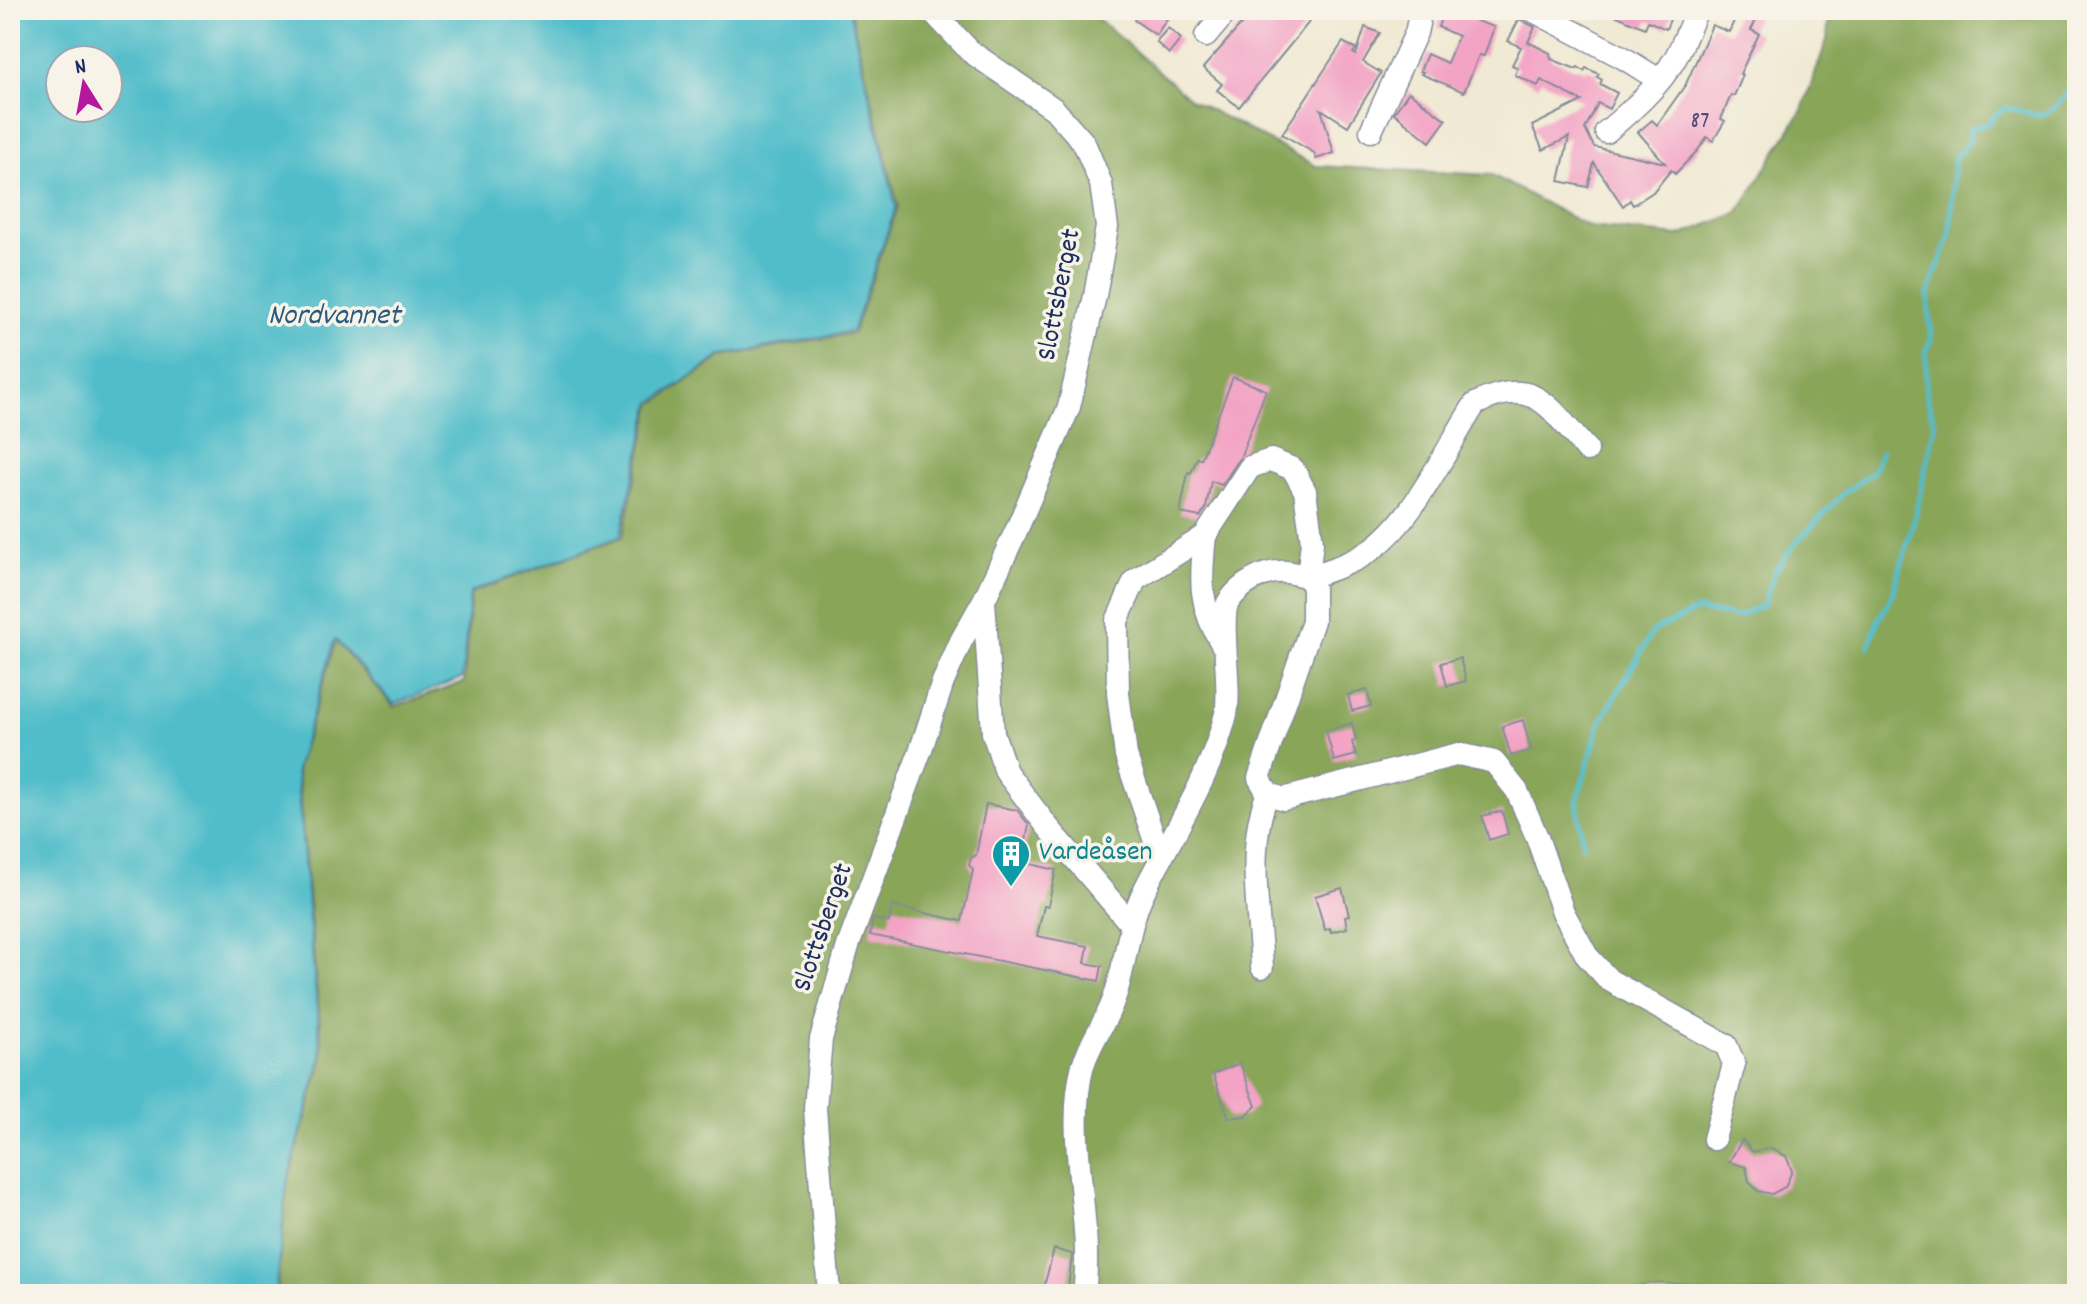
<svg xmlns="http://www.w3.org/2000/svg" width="2087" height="1304" font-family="Dekko,sans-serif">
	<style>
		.forest { fill: #88a558; stroke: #526a5b; stroke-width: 2 }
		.water { fill: #51bdca; stroke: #367694; stroke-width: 2; fill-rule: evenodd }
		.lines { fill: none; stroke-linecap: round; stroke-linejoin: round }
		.stream { stroke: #51bdca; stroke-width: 5 }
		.building { fill: #f3a3c5 }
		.minor-casing { stroke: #868c98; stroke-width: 25 }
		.minor { stroke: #fff; stroke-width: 22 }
		.labels { text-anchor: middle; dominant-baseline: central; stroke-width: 7; stroke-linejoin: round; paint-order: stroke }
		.number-label { font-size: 24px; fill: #514c78 }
		.street-label { font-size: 28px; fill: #1b2f5e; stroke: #f7f3e8 }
		.culture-label { font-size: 28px; fill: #0d838f; stroke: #f7f3e8; text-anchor: start }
		.water-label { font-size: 30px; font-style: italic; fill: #2b5a7e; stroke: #f7f3e8 }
	</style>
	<rect width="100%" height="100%" fill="#f7f3e8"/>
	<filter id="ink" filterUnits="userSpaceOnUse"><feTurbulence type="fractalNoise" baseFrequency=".0125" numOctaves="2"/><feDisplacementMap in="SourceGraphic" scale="16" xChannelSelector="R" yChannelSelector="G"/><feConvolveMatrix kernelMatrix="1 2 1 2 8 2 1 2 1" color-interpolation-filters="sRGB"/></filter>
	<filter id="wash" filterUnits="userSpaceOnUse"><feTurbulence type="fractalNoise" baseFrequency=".006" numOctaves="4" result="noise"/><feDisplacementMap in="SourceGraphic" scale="32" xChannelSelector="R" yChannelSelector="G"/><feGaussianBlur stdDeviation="1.8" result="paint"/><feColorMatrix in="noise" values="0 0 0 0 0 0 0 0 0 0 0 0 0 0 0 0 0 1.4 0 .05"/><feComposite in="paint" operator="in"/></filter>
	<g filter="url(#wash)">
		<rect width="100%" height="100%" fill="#f0e9d3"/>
		<path class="forest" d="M850,10H1088L1190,99L1316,166L1492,175L1589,227L1679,236L1738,213L1802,110L1827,40L1829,10H2077V1294H276L287,1184L323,1058L297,768L336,641L394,707L464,682L471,593L622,537L652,405L722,357L853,333L898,206Z"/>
		<path class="water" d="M10,10H849L896,207L852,331L721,356L651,403L620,536L470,592L462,678L394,704L335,639L296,769L321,1057L287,1184L275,1294H10ZM60,60H108V108H60Z"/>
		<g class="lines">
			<path class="stream" d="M1869,647L1877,623L1893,594L1915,516L1935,425L1926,396V351L1931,340L1928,294L1950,235L1954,159L1969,141L1970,128L1989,123C2010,90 2028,127 2052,110C2062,102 2070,89 2077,79
				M1583,845L1577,801L1600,723L1653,631L1697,610L1736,617L1763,605L1775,571L1794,545L1845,492L1873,472L1881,452"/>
		</g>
		<g id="blocks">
			<path class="building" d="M1141,10H1173L1156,35L1134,20Z
				M1254,10H1294L1310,21L1239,107L1217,90L1222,84L1203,68Z
				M1444,10L1494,27L1484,56L1479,55L1464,92L1421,74L1423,72L1420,71L1427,54L1447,63L1458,36L1438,27Z
				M1603,10H1674L1666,29L1648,21L1645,28Z
				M1739,10H1761L1751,30L1759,34L1740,74L1743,75L1734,96L1731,95L1721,119L1725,121L1713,141L1707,137L1698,150L1675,174L1671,170L1653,192L1633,205L1630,200L1623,206L1594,163L1588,187L1559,181L1569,137L1543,150L1532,126L1582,101L1541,80L1538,86L1515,75L1518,68L1512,65L1521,47L1508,41L1519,19L1535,27L1528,42L1550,53L1551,59L1576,69L1578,67L1584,71L1586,68L1599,74L1597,77L1602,80L1600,84L1617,93L1609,109L1598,103L1585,129L1594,147L1665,163L1638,132L1652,120L1657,125L1686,84L1712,25L1729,32Z
				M1365,27L1380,33L1363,62L1381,73L1348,126L1321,109L1334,153L1316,159L1314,153L1282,134L1343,42L1356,49L1353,53L1356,55Z
				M1168,28L1181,39L1169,54L1156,42Z
				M1409,92L1446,120L1430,142L1394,113Z
				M1233,377L1266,390L1240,458L1222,485L1211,481L1206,508L1200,517L1180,513L1188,472L1191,473L1197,458L1201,459Z
				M1460,658L1466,681L1447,686L1441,663Z
				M1367,690L1371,706L1352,711L1348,695Z
				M1523,720L1531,750L1511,756L1502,726Z
				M1352,723L1356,740L1352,742L1356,755L1334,761L1326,731Z
				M986,804L1017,810L1029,825L1022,862L1056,870L1048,906H1044L1037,936L1088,946L1085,963L1102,966L1099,981L870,935L873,919L889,922L892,906L962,921L973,870L969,865L971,858L976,855Z
				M1502,811L1508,834L1489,840L1482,816Z
				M1342,888L1349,915L1345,916L1347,928L1331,932L1330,928L1325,930L1315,896Z
				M1240,1063L1256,1106L1246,1116L1229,1118L1213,1074Z
				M1742,1140L1753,1152L1771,1148L1786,1156L1792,1171L1785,1187L1772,1194L1758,1191L1749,1182L1746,1167L1729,1162Z
				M1054,1249L1072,1254L1068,1290L1067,1294H1042Z"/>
		</g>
	</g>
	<g filter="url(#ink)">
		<use href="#blocks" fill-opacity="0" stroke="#868c98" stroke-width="2"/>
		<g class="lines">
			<g class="minor-casing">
				<path id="minor" d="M1532,10L1622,57L1659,80
					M1206,36L1228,10
					M1371,131L1416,33L1421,10
					M1606,132C1632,110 1659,87 1676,57C1684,42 1690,25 1697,10
					M1205,536C1200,581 1199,607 1223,646
					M984,601L993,733L1006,772L1047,826L1130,923
					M1268,793L1283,799L1459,754L1494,762L1517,791L1537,837L1563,912L1587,956L1609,980L1726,1045L1734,1064L1714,1139
					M1161,859L1126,756L1118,693L1117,621L1135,580L1205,536L1250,467L1271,460L1293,469L1305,491L1312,542L1308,576L1313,588V621L1259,778L1268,793
					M1262,967C1259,912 1246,844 1268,793
					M829,1294L815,1108L821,1039L848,946L921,749L943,682L961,641L984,600L1016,531L1069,407L1095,296L1107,227L1101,184L1084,143L1054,109L971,52L931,10
					M1084,1294C1094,1219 1064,1137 1083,1065C1090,1042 1106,1022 1114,999C1127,962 1127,924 1145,889C1174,831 1210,778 1226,714C1232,688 1218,615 1229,601C1241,584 1264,570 1286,572C1293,572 1302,577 1309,576C1322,574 1349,563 1360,557C1411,529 1443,453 1475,404C1536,374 1549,408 1587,450"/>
			</g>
			<use href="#minor" class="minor"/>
		</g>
	</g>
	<defs>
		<g id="building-pin" transform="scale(2)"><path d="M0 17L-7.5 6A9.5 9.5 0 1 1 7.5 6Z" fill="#0f9aa8" stroke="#f7f3e8"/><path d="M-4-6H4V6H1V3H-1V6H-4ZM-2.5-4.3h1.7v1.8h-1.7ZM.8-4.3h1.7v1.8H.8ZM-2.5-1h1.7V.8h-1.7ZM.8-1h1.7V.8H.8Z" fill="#fff"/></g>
	</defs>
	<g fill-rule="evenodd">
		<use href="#building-pin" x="1011" y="854"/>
	</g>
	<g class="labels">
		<g class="number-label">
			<text x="1700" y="122">87</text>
		</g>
		<g class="street-label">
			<text transform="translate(1061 295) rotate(-79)">Slottsberget</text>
			<text transform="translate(825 928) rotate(-71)">Slottsberget</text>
		</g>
		<g class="culture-label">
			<text x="1039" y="854">Vardeåsen</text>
		</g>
		<g class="water-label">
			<text x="334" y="317">Nordvannet</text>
		</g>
	</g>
	<rect width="2087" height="1304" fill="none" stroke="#f7f3e8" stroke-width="40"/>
	<g transform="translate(84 84) rotate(349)"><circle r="38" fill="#f7f3e8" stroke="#9fa5b1" stroke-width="2"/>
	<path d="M0-6L14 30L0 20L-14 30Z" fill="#b5179e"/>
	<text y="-12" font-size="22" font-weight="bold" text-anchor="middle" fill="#1b2f5e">N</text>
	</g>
</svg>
